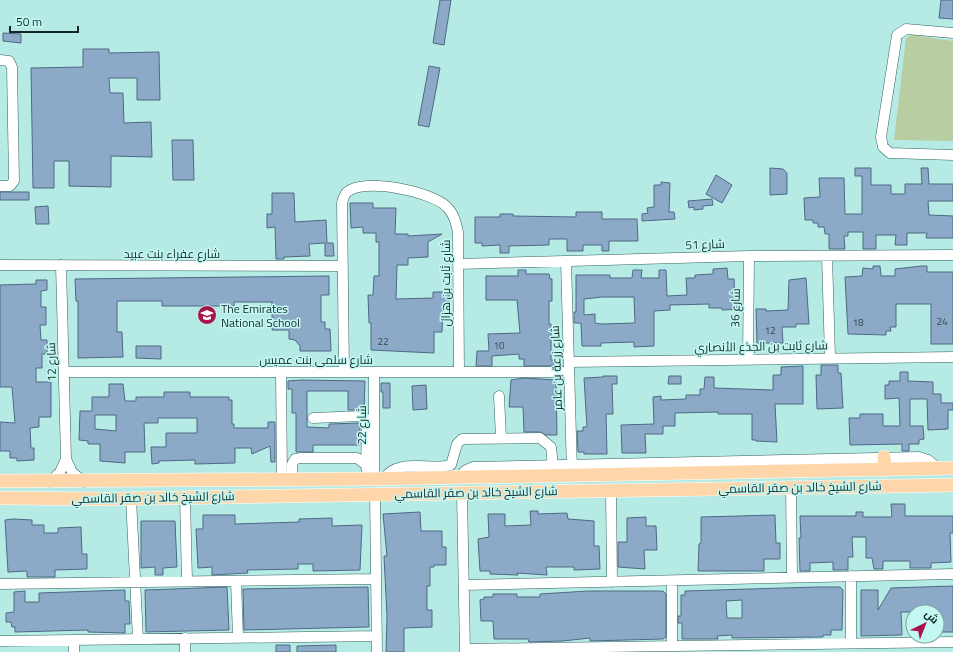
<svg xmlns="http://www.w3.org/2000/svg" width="953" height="652" font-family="'Titillium Web',Cairo,sans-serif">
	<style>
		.green { fill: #b8cda1 }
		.building { fill: #8caac8; stroke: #4d6984; fill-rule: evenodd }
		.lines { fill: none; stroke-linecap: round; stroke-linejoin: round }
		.minor-casing { stroke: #32635f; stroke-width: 11 }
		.major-casing { stroke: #fff; stroke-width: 14 }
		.minor { stroke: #fff; stroke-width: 10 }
		.major { stroke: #fed6aa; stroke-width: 13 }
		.labels { text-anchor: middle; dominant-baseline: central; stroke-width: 3; stroke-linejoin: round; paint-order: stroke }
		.number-label { font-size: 10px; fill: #31484e }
		.street-label { font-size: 12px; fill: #132826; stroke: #c3f8f3 }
		.poi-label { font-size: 12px; fill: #132826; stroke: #c3f8f3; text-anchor: start }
	</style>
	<rect width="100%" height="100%" fill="#b6ebe5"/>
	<path class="green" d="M912,35L953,41V141L894,140L906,38Z"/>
	<path class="building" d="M440,0H451L444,45L433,43Z
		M941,0H953V19L939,18Z
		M3,33L21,34V43L3,41Z
		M83,49H109V53L159,52L160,100H137V78H109L110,93H123L124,123L151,122L152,157L111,156V187L69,186V161H54V188H33L31,68L83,67Z
		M429,66L440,68L429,127L418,125Z
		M172,140H193L194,180H173Z
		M770,168L783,169L787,173V194L770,195Z
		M855,168H871V185H891V194H905V184H922L921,168H928L929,184H953V201H928L929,215L953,216V238H926L927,233H907V245H895L896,235H876V249H863V232H848V236H844L845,249H829V234H825L824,227H818V223H813V220H805L804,198L820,197L819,178H844L845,214H862V176H855Z
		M716,175L732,185L722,203L706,194Z
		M661,182L670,183L669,212H674L675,219L642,221V214L648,213L647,208L654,207V185H661Z
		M0,192H29V200H0Z
		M272,193H294L295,222L326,220L327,243H333L334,256H325V243L309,244L310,256L284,257V259H276L275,227L267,228V214H272Z
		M712,199L713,205L703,206V209L694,210V207L689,208L688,201Z
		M350,203H373V208H396L395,234H408V236L442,234L428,242V257L408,258V265H397L396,299L433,298V292H449L450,305H443L442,332H434V353L371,350V323H369L368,295H373L374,276H379V242H376V233H363V227L351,228Z
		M48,206L49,224H36L35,207Z
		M576,212H602V219H637L638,241H609V251H602V245H583V251H567V239H549V245L509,246V253H500V245L482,246V243H475V217H500V214H513V216L576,217Z
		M873,266H880L881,276H895V269L922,266H927V272H953V344H931V304H896V327H890L891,331H886V335L848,334L845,277L862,276L863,268L873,269Z
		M727,268L728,279H734L735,303H742V309L722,310V308H709V304L670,305V310L654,311V346L634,347V342L601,343V346H582L581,323H574V312H576V275H610V278H632L633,270H642L641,278H659V270H666L667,296L687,295L686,278H695V275L713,274V269ZM602,297H634L635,323L601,324L595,323V314L584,315V299Z
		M518,270H526V274H549L550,279H552V301H549V324H551V360H554V366H524V359H519V354L492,356V366H476L477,351H489L488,334L520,333L517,300H486V276H518Z
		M329,276V295H321V322H325V329H330L331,351H300V346L295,340L289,339V330H272V302H234V306H162V301H117V332H122L123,357L78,358V301H76L75,279Z
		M806,278L809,324H796V327H782L783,343H757L756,309H766V311L788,310L789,280Z
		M36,280H47V290L41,291V307H46V325H40L41,340H47V354H42V368H36V382H51V417H39V427L30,428L31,448H34V460L17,461V458H10V451H0V422L15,423L12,387H0V285L36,284Z
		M136,346H161V359L136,358Z
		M821,365H838V373H841L843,408L817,409L816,375H821Z
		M803,366V404H775L777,442L756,441V440H752V414H718V412L675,413V426H663V434H645L646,453H622L621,425L654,424L653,397L661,396V400L686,399V395H700V389H704L705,377H714V388L773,390V375H781V367Z
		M900,372H908V381L933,382V394H941V403H953V410H948V429L928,430L927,399H910V426H923L924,439L919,440V444H909V451H902V444L850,445L849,418H860V414H883V426H900L899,398L885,399V385H889V381H900Z
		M603,376H617V384H612L613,414H606L607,454H584V452H578L577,431H583V427H587L584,378L603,377Z
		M669,376H681V384H668Z
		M524,378L556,380L557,435H546L540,432H524L523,407H509L511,380Z
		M301,380L365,381L364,410H348V391H307V427L329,428V424L360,423V445H313V452H296V413H292V389H288V381Z
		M381,383H390V408H383V392H381Z
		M109,384H123L125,401H136V397H164V392H190V397H229V400H232V424H234V428H268V422H275V462H271L270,446L252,454L251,448H235V463L195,464V460L159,461V463L152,464L151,447H166V433H197V418H158V423H144L145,452H125V463L100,461V444H88V441L79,440L80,411H92V397H109ZM95,415H116V431L95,429Z
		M426,385L427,409L413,410L412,386Z
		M891,504H905V516H953V533H950L951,562L931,563V568H910V561H883V569H874L872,558H866V537H852L853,557H848V570H833V562L810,563V571H800L799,538H801L800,516H856V512H863V517H892Z
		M530,511H538V514L567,513L568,519L594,521V546H599L600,569L574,570V567H546L547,575L517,573L518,575L490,574V571H480L478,539L489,537L488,514H505V526L531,525Z
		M420,512L421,531H442V547H446V565H434V567H430V586H427V610H432V627L404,628V652H386L387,616L384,556H387L383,514Z
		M203,515H235V524L299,522V519L332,518V526L362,525L360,570L313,571V564H298V569L247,570L248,573L212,575V567L198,568L196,529H203Z
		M775,515L776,543H780V559H764V571H698L699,544L701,543V517Z
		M646,517V526H656L657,550H644L645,569L618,567V542H627V518Z
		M13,519L32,520V525H44V533H58V528L81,527L82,554H87V569L55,570V577H27V571L8,572L5,520Z
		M141,521H175L177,567L163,568V575H155V567L141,568Z
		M953,586V632H937V612H901L902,635L861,636V590H878V610L891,588Z
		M227,587L229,630L146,632L145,590Z
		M368,587L369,627L244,630L243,589Z
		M817,587H840L843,590L842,630H831V635H823V637L732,638V635L717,636L718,639H682V623H678V616H681V595H685V591ZM742,600V618H727L726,601Z
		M125,590V601H129L130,624H125V633L88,632V630L15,632V627H12L11,622H6V613L14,612V592L25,591V602H39V593Z
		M588,591H663L666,594V637L663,639L590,641V638L563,641L529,642L528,639H494L493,621H481L480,600L484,599V597H493V594H517V597H540V594Z
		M276,645H290V652H276Z
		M336,645V652H297V646Z"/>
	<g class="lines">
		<g class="minor-casing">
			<path id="minor" d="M953,33L906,29L897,35L881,137L883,147L890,153L953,155
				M0,60L9,61L12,67L14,181L10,186H0
				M827,256L830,357
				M566,261L572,471
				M458,264L749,256L953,255
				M0,265L343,266
				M61,265L66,459L72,472L84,482
				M748,360L749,256
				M569,362L953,357
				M64,372H569
				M281,372L282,480
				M344,372L342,203C343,199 344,195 347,192C364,177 433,192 447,207C454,214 456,223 458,232L459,372
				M374,372V479
				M499,396L501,438
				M313,418L362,416L365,418L367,421L366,467
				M459,477L466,470L473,467L919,457L928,460L938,468
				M384,479C397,457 431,471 451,465L457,444L462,439L540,438L551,447L553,466
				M292,480V464L295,459L301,458H357L365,464L370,479
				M50,482L60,472L66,459
				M791,487L792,578
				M611,490L612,582
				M462,493L465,652
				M375,494L377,652
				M185,497L187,581
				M131,498L138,639
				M851,576V643
				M236,581L238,637
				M0,584L376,579
				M464,585L953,574
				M185,638V652
				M74,640V652
				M0,641L377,636
				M672,646V581
				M465,649L953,642"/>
		</g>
		<g class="major-casing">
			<path id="major" d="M884,457L885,470
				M0,481L370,479L953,468
				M0,498L108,499L953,485"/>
		</g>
		<use href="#minor" class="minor"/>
		<use href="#major" class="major"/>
	</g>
	<defs>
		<g id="school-disc" transform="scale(1)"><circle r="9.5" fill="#a81449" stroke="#c3f8f3"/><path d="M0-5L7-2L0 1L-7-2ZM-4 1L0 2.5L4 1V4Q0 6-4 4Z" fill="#fff"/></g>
	</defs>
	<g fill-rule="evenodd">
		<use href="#school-disc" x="207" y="315"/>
	</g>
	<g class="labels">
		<g class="number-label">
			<text x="942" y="321">24</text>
			<text x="858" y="322">18</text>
			<text x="770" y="330">12</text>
			<text x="383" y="341">22</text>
			<text x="499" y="345">10</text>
		</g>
		<g class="street-label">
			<text transform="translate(705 244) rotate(-2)">شارع 51</text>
			<text x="172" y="253">شارع عفراء بنت عبيد</text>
			<text transform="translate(445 283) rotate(-90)">شارع ثابت بن هزال</text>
			<text transform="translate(735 308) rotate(-89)">شارع 36</text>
			<text transform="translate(761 346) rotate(-1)">شارع ثابت بن الجذع الأنصاري</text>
			<text x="316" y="359">شارع سلمى بنت عميس</text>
			<text transform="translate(51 362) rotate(-91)">شارع 12</text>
			<text transform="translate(556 368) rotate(-92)">شارع زرعة بن عامر</text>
			<text transform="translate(361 425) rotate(-90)">شارع 22</text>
			<text transform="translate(800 487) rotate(-1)">شارع الشيخ خالد بن صقر القاسمي</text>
			<text transform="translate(476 492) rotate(-1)">شارع الشيخ خالد بن صقر القاسمي</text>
			<text transform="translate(153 497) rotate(-1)">شارع الشيخ خالد بن صقر القاسمي</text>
		</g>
		<g class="poi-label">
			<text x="221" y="308">The Emirates<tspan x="221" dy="14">National School</tspan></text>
		</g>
	</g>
	<g transform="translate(925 624) rotate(43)"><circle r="19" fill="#c3f8f3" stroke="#7da5a1"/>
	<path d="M0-3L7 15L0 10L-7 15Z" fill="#a81449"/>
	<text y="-6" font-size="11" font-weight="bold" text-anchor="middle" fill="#132826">ش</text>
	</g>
	<path d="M10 26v6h68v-6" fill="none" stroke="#132826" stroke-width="2"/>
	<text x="16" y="26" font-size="12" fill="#132826" stroke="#c3f8f3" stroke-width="3" paint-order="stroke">50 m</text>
</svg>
